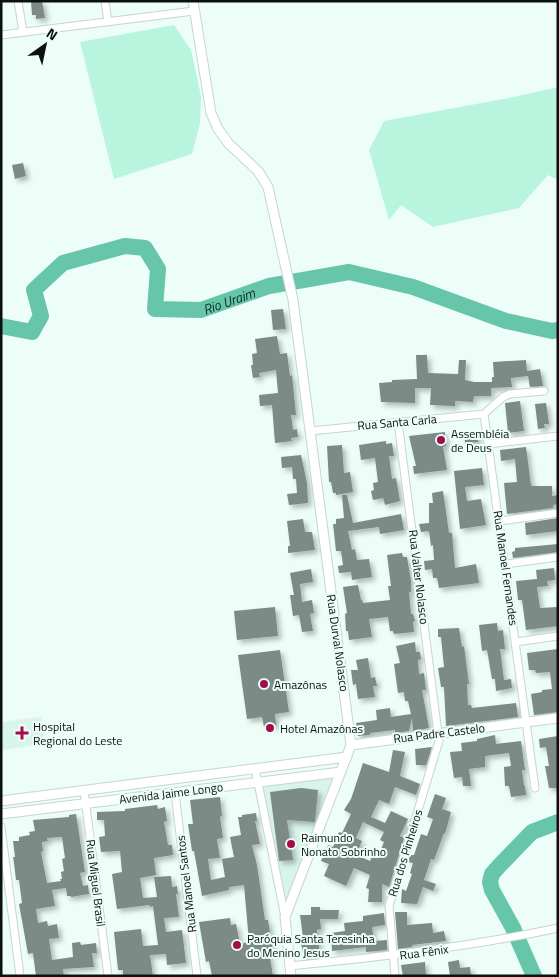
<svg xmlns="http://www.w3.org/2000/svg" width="559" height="977" font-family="'Titillium Web',sans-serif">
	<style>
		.built { fill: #d9f4ea }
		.green { fill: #b9f4df }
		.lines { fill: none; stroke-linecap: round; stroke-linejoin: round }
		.river { stroke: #67c6a9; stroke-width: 16 }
		.building { fill: #7b8b85; fill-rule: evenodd; filter: url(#shadow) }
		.minor-casing { stroke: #c4d6cf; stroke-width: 9 }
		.tertiary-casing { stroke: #c4d6cf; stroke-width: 11 }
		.minor { stroke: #fff; stroke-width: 7 }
		.tertiary { stroke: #fff; stroke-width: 9 }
		.poi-dot { fill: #a30d4b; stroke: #ecfef7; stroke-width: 2 }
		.labels { text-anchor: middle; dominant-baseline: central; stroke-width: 4; stroke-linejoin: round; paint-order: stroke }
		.street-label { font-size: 12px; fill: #0b110f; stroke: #ecfef7 }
		.poi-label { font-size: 12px; fill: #0b110f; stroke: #ecfef7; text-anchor: start }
		.water-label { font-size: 14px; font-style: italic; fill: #053327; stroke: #ecfef7 }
	</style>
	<defs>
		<filter id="shadow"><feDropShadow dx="3.5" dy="3.5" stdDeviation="2.5" flood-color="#0004"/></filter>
	</defs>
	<rect width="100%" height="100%" fill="#ecfef7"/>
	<path class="built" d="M41,717L45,744L1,750V722Z
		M334,777L286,904L259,785Z"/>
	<path class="green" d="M174,25L191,50L201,96L200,123L192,154L114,179L80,42Z
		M558,87V180L548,175L519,208L433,227L401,205L389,220L369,150L384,121L514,97Z"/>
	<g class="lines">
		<g class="river">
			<path id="s1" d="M1,326L32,332L41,316L34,290L63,263L125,246L145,248L158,269L155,309L201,310L269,286L349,272L413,287L506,321L552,331L558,330"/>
			<path d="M534,976L513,928L492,890L490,882L492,874L500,865L532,832L558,822"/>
		</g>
	</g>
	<path class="building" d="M31,1H42L45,18L36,19V15H32Z
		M23,163L26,176L15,179L12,165Z
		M283,309L286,329L273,330L271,310Z
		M277,336L280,354L287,353L290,376L292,375L296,415H291L293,430L297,429L298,437L291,438L292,441L275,443L272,405L260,406L259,395L278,393L276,370L259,373L260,377L253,378L251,365H253L252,354L257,353L255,339Z
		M416,355H427L428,373L458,374L459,360H466L465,380L474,382H492V377H494L493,362L526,360L527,371L540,369L543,386L530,387L528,376L511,378L512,387L491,388V396H474L473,402L455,401V406L430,405L431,388H415V403L381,402L379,383L392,382V380L417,379Z
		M520,401L524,431L508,433L505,403Z
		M546,403L549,424H544L545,428L538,429L535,404Z
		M477,431L478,442L465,443L464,432Z
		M445,432L446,446L443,447L447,470L414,474L413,466H416L409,436Z
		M386,441V444L392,443L394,456H389L392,479L396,478L400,501L385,505L383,498L373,500L371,491L374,490L373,483L378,482L375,458L361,460L359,445Z
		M342,445L344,473L350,472L353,492L336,495V493H333L331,482H329L327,446Z
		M526,447L531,485L532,486H552V496L558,495V504L553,505V508L507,514L504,483L517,482L515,459L501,461L500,450Z
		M301,455L307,483L308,503L289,505L287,494L297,493L296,479H293L292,467L282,468L281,457Z
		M482,468L484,485L465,487L467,501L481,499L486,525L460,529L454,471Z
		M443,491L449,533H452L455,568L476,564L479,583L439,588L437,578H433L432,569L425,570L424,561L434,560L433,545L431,546L429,531L421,532L419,524L429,523V503H433L432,493Z
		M342,495H347L353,523L401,514L404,530L380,534L379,527L348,531L352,550L355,549L357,560L369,559L372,577L352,580L351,572L339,573L338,566L343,565L341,551H336L333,524H336V519L344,518Z
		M558,518V531L526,535L525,523Z
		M303,519L305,532H312L315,550L288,553V546H290L287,521Z
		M558,544V552L513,558L512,552L515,551V548Z
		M402,553L403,557H407L411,581V592H409L411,614H413L415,621L413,622L414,632L394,634L393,631H390L388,617L369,619L372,637L349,640L348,631H346L345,614L347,613L343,587L358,585L361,600H362L363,603L390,600L388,586H391L387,555Z
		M554,568L555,580L547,581L548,586L537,587L540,608L558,607V626L526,630L522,600H518L516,581L537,579L536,570Z
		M311,569L313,582L300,584L302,602L312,600L314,613L310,614L313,631L302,632L299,615L293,616L290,595H294L290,573Z
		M275,607L278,636L237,640L234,611Z
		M497,623L498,631L503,630L505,649H500L504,680L511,679L512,688L496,691L495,679H492L487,650L482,651L479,625Z
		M459,628L462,647L464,646L469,684H467L468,705H471L472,708L516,703L518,717L446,726L444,687H441L438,668L444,667L441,637H438V629Z
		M415,642L416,652H420L421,659L418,660L419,674L424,673L426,690H422L429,728L413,731L412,718L409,731L395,733V730L370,733V735L358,736L356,723L377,720L376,710L390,708L391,717L411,714L408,701H405L404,692L398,693L394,664L400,663L396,646Z
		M558,649V712L534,715L531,694L542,692V690L552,689L550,672L536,673L535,670H529L527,653Z
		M280,650L289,712L275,714L276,725L264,727L262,717L247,719L238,655Z
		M368,658L371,678L375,677L377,686H373L375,697L358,699L356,684L353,685L351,670H358L356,660Z
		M495,735L496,744L521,741L525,770H522L524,786H525L526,795L511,797L509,786H505L504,767L511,766L509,753L485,756V767L469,769L471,786H463L462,777L454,778L450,752L462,751L461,743L477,741V739Z
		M558,736V788H549L545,766H549L546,747L540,748L539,739Z
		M432,747L426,765H416L415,749Z
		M393,750L405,752L400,776L420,784L416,795L395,787L389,804L379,800L371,817L385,823L391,811L408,819L400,836L404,838L389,887L382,884V902H368L369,889L366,888L370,875L354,868L346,886L324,876L329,864L321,861L328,845L333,847L339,832L342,833L351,814L344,810L351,799L363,763L389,772ZM363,822L384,832L380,840L384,842L379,854L374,852L370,861L356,855L362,841L356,838Z
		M301,788L318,790L315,821V822L287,820L293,860L279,861L270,792Z
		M435,794L446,798L442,809L451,812L445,834L444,833L434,860L431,859L424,880L436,884L433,891L423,887L417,904L401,903L402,889L406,891L412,874L410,873L413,863L408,862L410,855H414L421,834L427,836L433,819L427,817Z
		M220,797L222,816L220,817L223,838L217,839L220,858L208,859L211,880L225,877L222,859L234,857L230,837L241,835L238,817H242V815L256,813L257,821H255L260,844L252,845L257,865L265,920H268L271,939L273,952H269L273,976H212L209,961L206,962L199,922L230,918L231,925L236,924L240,944L249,942L244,885L229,887V890L202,896L194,851H192L188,824H193L190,800Z
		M157,805L158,809L165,807L167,821L164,822L168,845H172L173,855L154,858L156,875L140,878L143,898L157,897L154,877L171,876L172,887L177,886L178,894H176L179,917L164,918L166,932L182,930L186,963L167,965L166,954L150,955L153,976H123V970H118L114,932L141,929L143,946L158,945L153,906L150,907L149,905L117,909L112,874L122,872L120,851L101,852L99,837L105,836L104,820H97V812L125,811V809Z
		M76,814L85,872L80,873L83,886L88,885L89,894L71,897V896H67L66,888L52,890L55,906L36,909L38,923L47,921L48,926L57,924L59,938L49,939L52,960L73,957L72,943L80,942L81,945L96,943L97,953H92L94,967L63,969L64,976H36L33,953L28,954L19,904L22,903L19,880H16L14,863L13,857H15L13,841H19V837L30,835L29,832L35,831L33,820L69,817V815ZM62,837L65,858L62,859L64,871L61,872L62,879H60L61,881L47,883L41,852L43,851L42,842L48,841L47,838Z
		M311,907H320V910H339L338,919H320L321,929L317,930L320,957L304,959L300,938L303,937L300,915H311Z
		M395,912H407V925L432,923L433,933L444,931L446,941L412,945V947L398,949Z
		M384,913L385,925L372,927L374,941L387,940V950L366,952V947L332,951L331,933L345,931L344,923L363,921V916Z
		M459,960L460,968L470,967L471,976H450L448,962Z
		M425,962L426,976H403L401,965Z"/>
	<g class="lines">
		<g class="minor-casing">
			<path id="minor" d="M18,1L23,32
				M105,1L108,22
				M1,35L194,11
				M310,431L484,414
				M489,444L558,436
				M500,521L558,513
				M506,564L558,557
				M516,642L558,636
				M255,768L285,917
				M535,788L484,414L503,397L510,394L544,391
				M84,791L108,976
				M175,793L197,976
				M1,827L20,976
				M289,966C380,957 469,947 558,928
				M395,976L389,906L439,741L398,422"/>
		</g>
		<g class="tertiary-casing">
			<path id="tertiary" d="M193,1L211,113L218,129L229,144L258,171L268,187L293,300L351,745L285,917L291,976
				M351,745L558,718
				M1,801L347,757
				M1,814L341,772"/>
		</g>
		<use href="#minor" class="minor"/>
		<use href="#tertiary" class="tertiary"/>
	</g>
	<g class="poi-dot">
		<circle cx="441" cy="440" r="5"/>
		<circle cx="264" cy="684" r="5"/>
		<circle cx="270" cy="728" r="5"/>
		<path d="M19.5 725.5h5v5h5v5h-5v5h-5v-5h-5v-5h5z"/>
		<circle cx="291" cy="844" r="5"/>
		<circle cx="237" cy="945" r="5"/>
	</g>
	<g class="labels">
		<g class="street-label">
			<text transform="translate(397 422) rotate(-5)">Rua Santa Carla</text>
			<text transform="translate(506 568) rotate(82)">Rua Manoel Fernandes</text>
			<text transform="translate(419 577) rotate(83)">Rua Valter Nolasco</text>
			<text transform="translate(338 643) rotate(82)">Rua Durval Nolasco</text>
			<text transform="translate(439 733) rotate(-7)">Rua Padre Castelo</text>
			<text transform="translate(171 793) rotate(-7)">Avenida Jaime Longo</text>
			<text transform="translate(405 853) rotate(-73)">Rua dos Pinheiros</text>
			<text transform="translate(96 883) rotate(83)">Rua Miguel Brasil</text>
			<text transform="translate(186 884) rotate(-97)">Rua Manoel Santos</text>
			<text transform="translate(424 952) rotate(-8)">Rua Fênix</text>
		</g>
		<g class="poi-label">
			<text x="451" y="433">Assembléia<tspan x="451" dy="14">de Deus</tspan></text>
			<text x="274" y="684">Amazônas</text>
			<text x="33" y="726">Hospital<tspan x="33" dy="14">Regional do Leste</tspan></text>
			<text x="280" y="728">Hotel Amazônas</text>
			<text x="301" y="837">Raimundo<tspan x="301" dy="14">Nonato Sobrinho</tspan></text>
			<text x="247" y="938">Paróquia Santa Teresinha<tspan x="247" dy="14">do Menino Jesus</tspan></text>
		</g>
		<g class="water-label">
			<text stroke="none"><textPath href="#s1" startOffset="341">Rio Uraim</textPath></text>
		</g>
	</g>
	<rect width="559" height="977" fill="none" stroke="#0b110f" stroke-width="5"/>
	<g transform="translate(45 45) rotate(33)" stroke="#ecfef7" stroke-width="4" paint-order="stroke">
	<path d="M0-4L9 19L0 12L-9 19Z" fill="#0b110f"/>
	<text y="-8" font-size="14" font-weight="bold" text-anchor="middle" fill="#0b110f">N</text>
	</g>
</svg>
